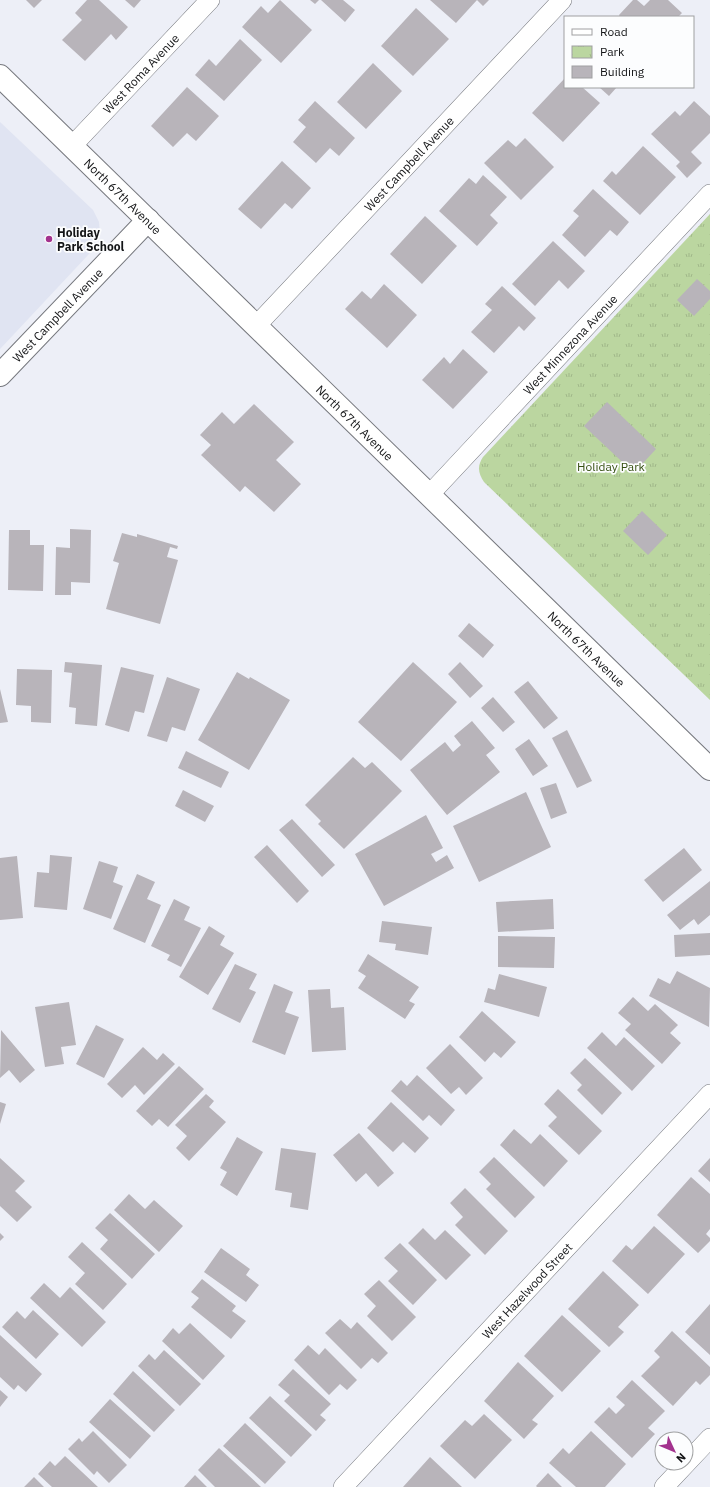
<svg xmlns="http://www.w3.org/2000/svg" width="710" height="1487" font-family="'IBM Plex Sans',sans-serif">
	<style>
		.built { fill: #e0e4f2 }
		.park { fill: url(#park-tufts) }
		.building { fill: #b8b4ba }
		.lines { fill: none; stroke-linecap: round; stroke-linejoin: round }
		.street-casing { stroke: #76787e; stroke-width: 20 }
		.secondary-casing { stroke: #76787e; stroke-width: 24 }
		.street { stroke: #fff; stroke-width: 19 }
		.secondary { stroke: #fff; stroke-width: 22 }
		.poi-dot { fill: #a3328e; stroke: #fcfdfe; stroke-width: 1.5 }
		.labels { text-anchor: middle; dominant-baseline: central; stroke-width: 3.5; stroke-linejoin: round; paint-order: stroke }
		.street-label { font-size: 12px; fill: #131416; stroke: #fcfdfe }
		.poi-label { font-size: 12px; font-weight: bold; fill: #131416; stroke: #fcfdfe; text-anchor: start }
		.park-label { font-size: 12px; fill: #365012; stroke: #fcfdfe }
	</style>
	<defs>
		<pattern id="park-tufts" width="24" height="20" patternUnits="userSpaceOnUse"><rect width="24" height="20" fill="#bbd6a0"/><path d="M3 7l-1-3M5 7V3M7 7l1-3M15 17l-1-3M17 17v-4M19 17l1-3" fill="none" stroke="#a0b789"/></pattern>
	</defs>
	<rect width="100%" height="100%" fill="#edeff7"/>
	<path class="built" d="M0,122L93,210L99,222L100,234L96,244L89,254L0,349Z"/>
	<path class="park" d="M710,214V700L484,482C478,473 477,466 483,457Z"/>
	<path class="building" d="M26,0H42L34,8Z
		M87,0H99L128,27L116,40L111,34L85,61L62,40L82,20L75,13Z
		M125,0H141L134,8Z
		M280,0L312,30L281,63L242,27L261,6L268,13Z
		M310,0H319L315,4Z
		M321,0H343L355,10L345,22Z
		M430,0H489L483,6L477,0L456,23Z
		M633,0H637L644,6L650,0H668L682,13L678,17H620L619,15Z
		M416,8L449,39L413,76L381,46Z
		M240,39L262,60L224,101L195,75L209,59L216,66Z
		M373,63L402,91L366,129L337,102Z
		M565,78V87H582L600,103L563,142L532,113Z
		M187,87L219,116L196,141L187,133L173,147L151,126Z
		M599,87H617L609,96Z
		M315,101L355,138L339,156L330,148L316,163L293,142L306,127L298,120Z
		M694,101L710,116V133L691,152L702,163L687,178L676,166L680,162L651,134L675,111L680,116Z
		M525,138L554,167L521,200L484,163L508,140L516,147Z
		M643,146L676,177L640,215L603,181L612,171L616,175Z
		M282,161L311,188L292,209L285,203L261,229L238,209Z
		M483,175L507,197L490,215L498,223L477,246L439,211L469,178L476,184Z
		M593,189L629,222L617,236L610,230L585,257L562,235L579,216L573,211Z
		M425,216L457,246L422,284L390,254Z
		M553,241L585,271L568,289L559,280L535,306L512,284Z
		M697,279L710,291V299L694,316L677,300Z
		M384,284L417,315L387,348L345,309L362,291L371,299Z
		M502,286L536,318L524,331L519,326L494,353L471,332L492,310L485,304Z
		M463,349L488,372L453,409L422,380L444,357L450,364Z
		M607,402L656,449L634,473L584,426Z
		M254,404L294,442L276,460L301,484L274,512L245,486L240,492L201,455L211,445L200,435L222,412L234,424Z
		M642,511L667,535L648,555L623,531Z
		M70,529L91,530L90,583L71,582V595H55L56,547L70,548Z
		M9,530H30V545H44L43,591L8,590Z
		M122,533L137,537V534L178,546L177,549L170,547L167,557L178,560L160,624L106,609L119,563L113,561Z
		M469,623L494,645L483,658L458,636Z
		M65,662L102,665L97,726L75,724L76,708L69,707L72,673L64,672Z
		M413,662L457,702L401,761L358,722Z
		M460,662L483,686L470,698L448,674Z
		M121,667L154,675L144,713L135,711L129,732L105,725Z
		M17,669L52,670L51,723L31,722V706L16,705Z
		M237,672L249,679L250,677L290,700L249,770L198,740Z
		M167,677L200,689L185,731L172,727L167,742L147,736Z
		M528,681L558,718L544,729L514,692Z
		M0,689L8,722L0,723Z
		M493,697L515,722L503,732L481,708Z
		M472,721L495,748L486,755L500,772L447,815L410,770L445,742L453,752L461,745L454,736Z
		M567,730L592,781L577,788L552,738Z
		M529,739L548,766L533,776L515,749Z
		M186,751L229,772L221,788L178,768Z
		M353,757L365,768L372,762L402,791L344,849L318,824L321,821L305,805Z
		M556,783L567,813L551,819L540,788Z
		M183,790L214,806L205,822L175,806Z
		M526,792L551,847L479,882L453,826Z
		M426,815L443,848L431,854L436,862L447,855L454,868L384,906L355,854Z
		M292,819L335,865L322,877L279,830Z
		M267,845L309,891L297,903L254,857Z
		M684,848L702,870L663,902L644,880Z
		M50,855L72,857L67,910L34,907L37,872L49,873Z
		M17,856L23,918L0,920V858Z
		M99,861L118,867L113,882L123,886L111,919L83,909Z
		M137,874L155,882L147,899L161,905L145,943L113,929Z
		M710,881V915L698,925L694,919L680,930L667,915Z
		M174,899L190,907L184,920L201,928L181,967L167,960L170,955L151,946Z
		M553,899L554,929L498,932L496,902Z
		M382,921L432,927L428,955L395,950L396,944L379,942Z
		M209,926L225,936L220,945L234,953L208,995L179,977Z
		M710,933V955L675,957L674,935Z
		M498,936L555,937L554,968L498,967Z
		M368,954L419,987L409,1001L415,1004L405,1019L358,988L366,976L358,971Z
		M235,964L257,974L249,989L256,992L240,1023L212,1009Z
		M677,971L710,988L709,1027L649,996L658,978L670,984Z
		M499,974L547,987L539,1017L484,1002L488,988L495,990Z
		M274,984L293,992L285,1012L299,1017L285,1055L252,1042Z
		M330,989L331,1008L344,1007L346,1050L312,1052L308,990Z
		M633,997L648,1011L655,1004L678,1025L670,1033L681,1043L662,1064L625,1030L631,1024L618,1013Z
		M69,1002L76,1045L61,1047L64,1064L45,1067L35,1007Z
		M482,1011L516,1042L501,1058L494,1052L485,1062L459,1037Z
		M96,1025L124,1039L104,1078L76,1064Z
		M1,1030L35,1070L20,1083L9,1070L0,1078Z
		M602,1032L616,1046L624,1037L655,1066L632,1091L587,1048Z
		M450,1044L483,1078L466,1095L459,1087L451,1094L426,1068Z
		M143,1047L157,1060L163,1053L175,1064L144,1095L135,1085L122,1098L107,1084Z
		M585,1058L622,1093L602,1115L577,1090L582,1085L570,1073Z
		M179,1066L204,1089L168,1127L159,1119L152,1126L136,1111Z
		M417,1075L455,1110L441,1126L429,1115L423,1121L391,1091L401,1080L407,1086Z
		M558,1089L602,1131L579,1155L548,1126L557,1117L544,1104Z
		M206,1094L214,1101L209,1107L226,1122L189,1161L176,1148L187,1136L175,1125Z
		M0,1102L6,1104L0,1124Z
		M391,1102L429,1138L415,1153L403,1142L393,1152L367,1128Z
		M514,1129L531,1144L540,1134L568,1161L544,1187L500,1145Z
		M359,1133L394,1173L378,1187L366,1173L356,1182L333,1155Z
		M237,1137L263,1152L237,1196L220,1185L227,1172L220,1168Z
		M281,1148L316,1153L308,1210L290,1207L292,1193L275,1190Z
		M494,1157L535,1197L515,1218L486,1189L491,1184L479,1172Z
		M0,1158L25,1181L15,1191L32,1207L17,1222L0,1206Z
		M710,1158V1182L698,1171Z
		M691,1177L710,1194V1229L706,1234L710,1238V1241L698,1253L657,1215Z
		M465,1188L508,1231L485,1255L455,1225L463,1217L450,1203Z
		M129,1194L145,1209L154,1200L183,1226L159,1252L114,1210Z
		M110,1213L155,1254L132,1279L100,1249L108,1240L95,1228Z
		M654,1226L685,1254L648,1294L612,1261L626,1245L632,1250Z
		M423,1228L435,1240L445,1230L471,1255L446,1280L408,1243Z
		M0,1233L4,1237L0,1241Z
		M82,1242L127,1284L103,1310L75,1284L85,1273L68,1257Z
		M400,1243L437,1280L413,1305L388,1281L398,1271L384,1258Z
		M221,1248L250,1269L246,1275L259,1285L246,1302L204,1272Z
		M603,1271L639,1305L618,1327L624,1332L609,1347L568,1309Z
		M202,1279L236,1306L232,1311L246,1321L231,1339L191,1307L199,1298L191,1292Z
		M379,1280L416,1317L392,1341L367,1316L376,1306L364,1294Z
		M44,1283L60,1298L70,1287L106,1322L82,1347L30,1298Z
		M710,1304V1355L685,1332Z
		M33,1310L59,1334L36,1359L2,1327L17,1311L25,1319Z
		M562,1315L601,1351L562,1392L524,1356Z
		M340,1319L351,1329L357,1322L388,1353L378,1363L372,1358L361,1369L325,1333Z
		M190,1323L225,1356L203,1380L162,1341L173,1328L179,1334Z
		M672,1331L710,1367V1375L700,1385L696,1381L673,1406L641,1376L660,1357L654,1351Z
		M0,1335L42,1374L26,1392L18,1385L14,1390L0,1377Z
		M308,1345L319,1355L325,1348L357,1380L347,1390L340,1384L329,1395L294,1360Z
		M164,1350L201,1384L180,1406L138,1366L149,1354L155,1360Z
		M518,1362L554,1396L532,1420L538,1424L524,1439L484,1401Z
		M293,1369L331,1404L320,1415L326,1420L316,1431L284,1401L290,1395L278,1385Z
		M133,1371L175,1410L154,1432L113,1394Z
		M632,1380L665,1411L648,1428L655,1434L632,1458L594,1422L609,1407L616,1414L625,1405L616,1397Z
		M0,1390L8,1397L0,1407Z
		M270,1396L312,1435L291,1457L249,1418Z
		M110,1399L151,1436L130,1459L89,1422Z
		M484,1414L512,1440L475,1479L440,1446L465,1420L472,1426Z
		M245,1423L286,1462L265,1484L223,1446Z
		M93,1431L127,1465L109,1483L97,1471L94,1475L68,1449L79,1438L82,1442Z
		M591,1431L626,1464L605,1487H576L549,1463L563,1448L569,1454Z
		M219,1448L261,1487H215L198,1470Z
		M65,1456L98,1487H52L38,1474L50,1461L55,1466Z
		M430,1457L462,1487H403Z
		M548,1473L562,1487H537L536,1486Z
		M195,1475L207,1487H184Z
		M34,1477L44,1487H24Z"/>
	<g class="lines">
		<g class="street-casing">
			<g id="street">
				<path id="s1" d="M72,146L210,0"/>
				<path id="s2" d="M256,326L562,0"/>
				<path id="s3" d="M430,494L710,194"/>
				<path id="s4" d="M343,1487L710,1094"/>
				<path d="M664,1487L710,1438"/>
			</g>
		</g>
		<g class="secondary-casing">
			<g id="secondary">
				<path id="s5" d="M0,76L710,769"/>
				<path id="s6" d="M0,375L148,220"/>
			</g>
		</g>
		<use href="#street" class="street"/>
		<use href="#secondary" class="secondary"/>
	</g>
	<circle class="poi-dot" cx="49" cy="239" r="4"/>
	<g class="labels">
		<g class="street-label">
			<text stroke="none"><textPath href="#s1" startOffset="100">West Roma Avenue</textPath></text>
			<text stroke="none"><textPath href="#s2" startOffset="223">West Campbell Avenue</textPath></text>
			<text stroke="none"><textPath href="#s5" startOffset="172">North 67th Avenue</textPath></text>
			<text stroke="none"><textPath href="#s6" startOffset="83">West Campbell Avenue</textPath></text>
			<text stroke="none"><textPath href="#s3" startOffset="205">West Minnezona Avenue</textPath></text>
			<text stroke="none"><textPath href="#s5" startOffset="496">North 67th Avenue</textPath></text>
			<text stroke="none"><textPath href="#s5" startOffset="820">North 67th Avenue</textPath></text>
			<text stroke="none"><textPath href="#s4" startOffset="269">West Hazelwood Street</textPath></text>
		</g>
		<g class="poi-label">
			<text x="57" y="232">Holiday<tspan x="57" dy="14">Park School</tspan></text>
		</g>
		<g class="park-label">
			<text x="611" y="466">Holiday Park</text>
		</g>
	</g>
	<rect x="564" y="16" width="130" height="72" fill="#fcfdfe" stroke="#9fa0a1"/>
	<rect x="572" y="29" width="20" height="6" fill="#ffffff" stroke="#9fa0a1"/>
	<text x="600" y="36" font-size="12" fill="#131416">Road</text>
	<rect x="572" y="46" width="20" height="12" fill="url(#park-tufts)" stroke="#9fa0a1"/>
	<text x="600" y="56" font-size="12" fill="#131416">Park</text>
	<rect x="572" y="66" width="20" height="12" fill="#b8b4ba" stroke="#9fa0a1"/>
	<text x="600" y="76" font-size="12" fill="#131416">Building</text>
	<g transform="translate(674 1451) rotate(134)"><circle r="19" fill="#fcfdfe" stroke="#9fa0a1"/>
	<path d="M0-3L7 15L0 10L-7 15Z" fill="#a3328e"/>
	<text y="-6" font-size="11" font-weight="bold" text-anchor="middle" fill="#131416">N</text>
	</g>
</svg>
